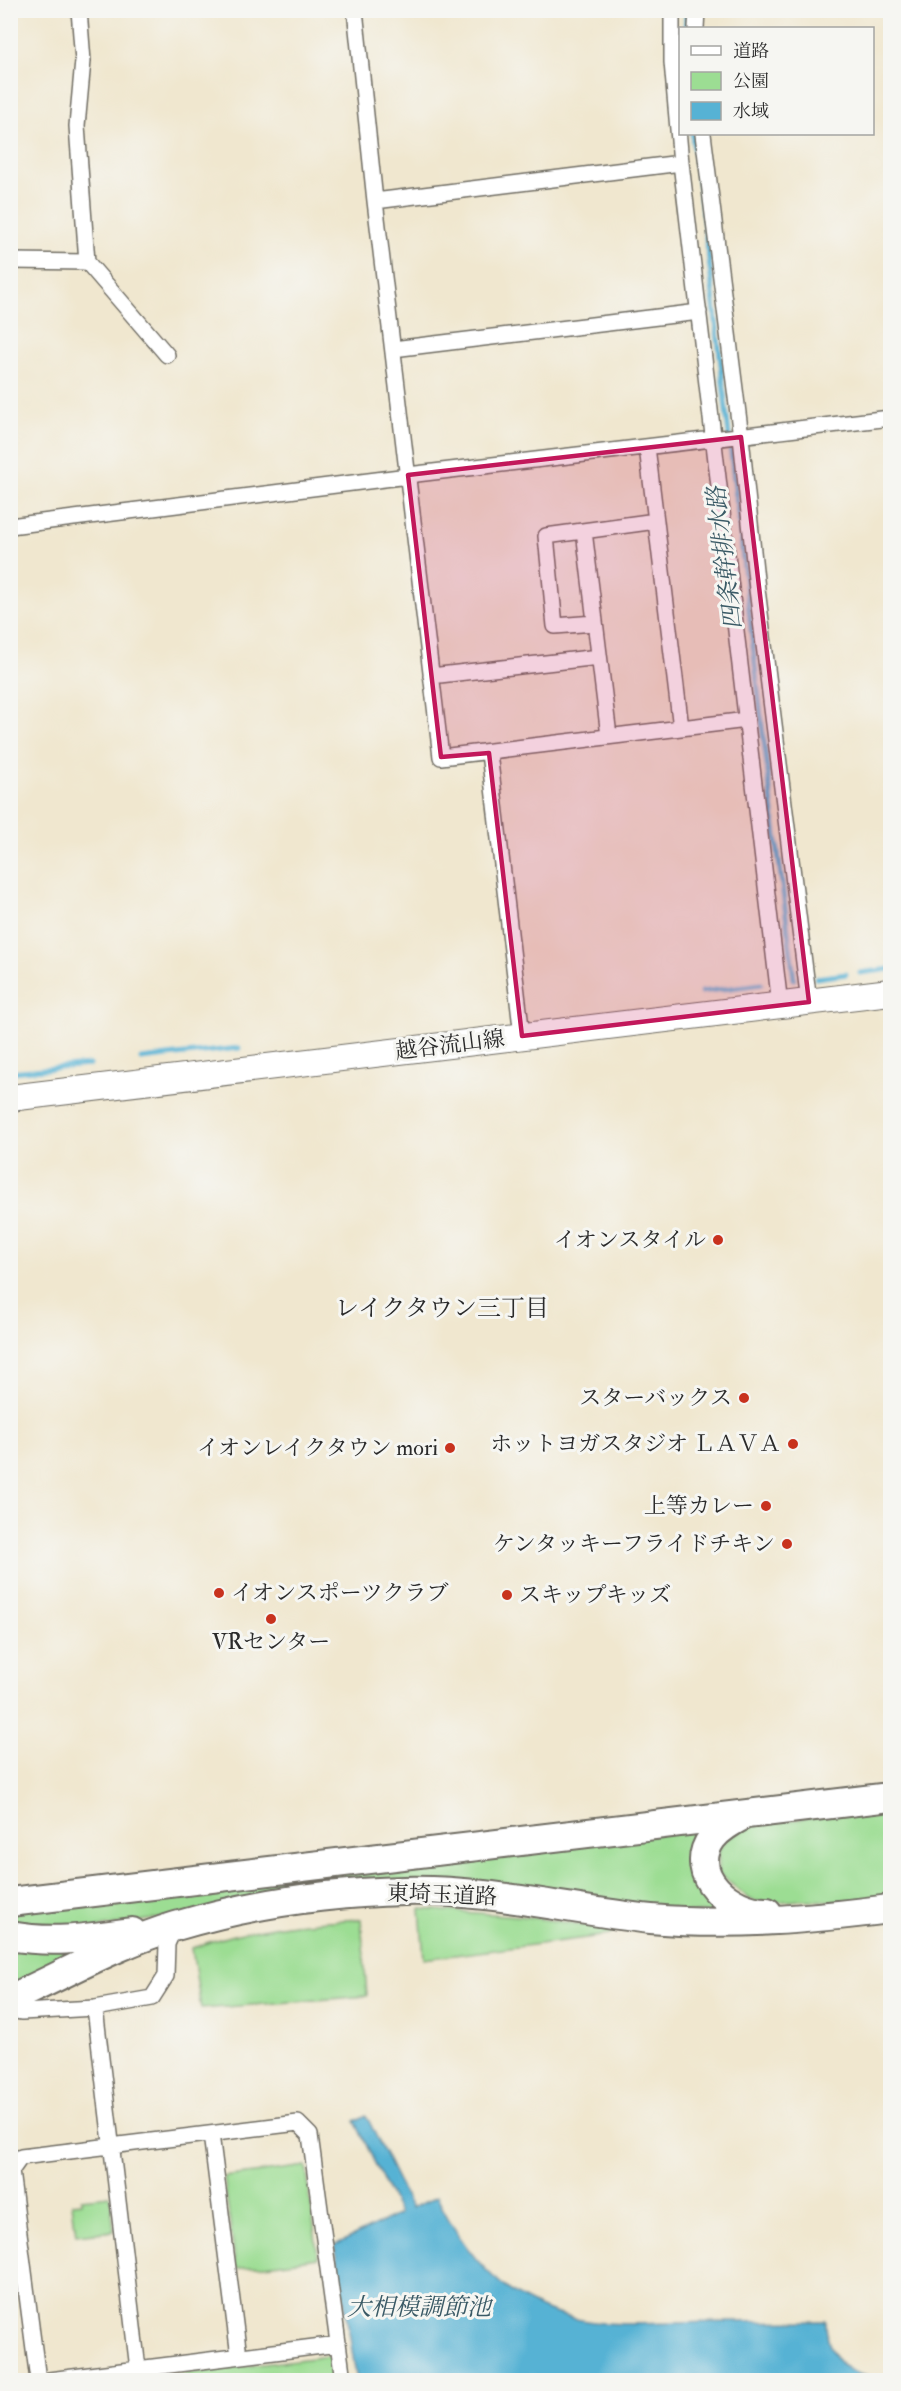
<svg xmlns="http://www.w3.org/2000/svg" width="901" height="2391" font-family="'IM FELL Double Pica','Noto Serif JP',serif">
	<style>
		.green { fill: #9cdd93; stroke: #64845f; stroke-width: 1.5 }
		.water { fill: #56b2d4; stroke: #406e80; stroke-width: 1.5 }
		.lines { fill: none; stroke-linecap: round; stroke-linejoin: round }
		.stream { stroke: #56b2d4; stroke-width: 5 }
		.street-casing { stroke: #706d64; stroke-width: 18 }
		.primary-casing { stroke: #706d64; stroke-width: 28 }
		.highway-casing { stroke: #706d64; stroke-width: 32 }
		.street { stroke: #fff; stroke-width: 15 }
		.primary { stroke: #fff; stroke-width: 26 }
		.highway { stroke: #fff; stroke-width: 28 }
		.marked { fill: #c2185b; fill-opacity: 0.2; stroke: #c2185b; stroke-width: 4.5; stroke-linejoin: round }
		.poi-dot { fill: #c8321e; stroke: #f6f6f2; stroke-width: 2 }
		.labels { text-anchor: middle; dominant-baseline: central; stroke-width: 6; stroke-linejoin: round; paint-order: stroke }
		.street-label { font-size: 22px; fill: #2b2b2b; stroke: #f6f6f2 }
		.poi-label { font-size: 22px; fill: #2b2b2b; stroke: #f6f6f2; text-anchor: end }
		.water-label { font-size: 24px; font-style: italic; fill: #3a5a66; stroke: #f6f6f2 }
		.neighbourhood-label { font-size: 24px; fill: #2b2b2b; stroke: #f6f6f2 }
	</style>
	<rect width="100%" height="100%" fill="#f6f6f2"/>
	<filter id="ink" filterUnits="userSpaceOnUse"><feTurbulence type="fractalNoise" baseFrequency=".0167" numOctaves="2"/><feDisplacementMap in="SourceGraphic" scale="12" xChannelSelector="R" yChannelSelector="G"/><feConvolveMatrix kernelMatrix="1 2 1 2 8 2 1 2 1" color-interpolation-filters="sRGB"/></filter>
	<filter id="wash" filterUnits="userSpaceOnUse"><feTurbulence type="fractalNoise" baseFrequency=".008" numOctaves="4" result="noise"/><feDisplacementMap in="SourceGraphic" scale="24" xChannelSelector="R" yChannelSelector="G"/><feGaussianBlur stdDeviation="1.35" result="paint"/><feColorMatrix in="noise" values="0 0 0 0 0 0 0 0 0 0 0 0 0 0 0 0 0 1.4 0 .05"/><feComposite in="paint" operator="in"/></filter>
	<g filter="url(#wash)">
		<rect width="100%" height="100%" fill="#f0e7cf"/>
		<path class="green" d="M890,1808V1899L863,1902L802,1900L765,1903L751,1900L718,1873L719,1849L726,1839L751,1825Z
			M705,1829L728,1914L673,1912L513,1888L199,1912L65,1933L11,1927L10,1910Z
			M420,1909L520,1916L616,1929L609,1935L424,1959Z
			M361,1919L367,1996L201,2009L192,1948C248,1927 301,1922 361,1919Z
			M104,1944L11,1988L10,1946Z
			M306,2166L318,2258L236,2269L224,2177Z
			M110,2196L114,2231L76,2235L72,2203L81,2202V2199Z
			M329,2356L333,2358L334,2380H134Z"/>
		<path class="water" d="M366,2115L411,2208L437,2197C472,2269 520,2316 603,2323C628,2325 654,2323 680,2323C729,2322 777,2321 826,2321C826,2362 851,2380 890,2377V2380H358L356,2375L335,2245L399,2214L355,2121Z"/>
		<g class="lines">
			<path class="stream" d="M686,28V10
				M692,134L708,251L763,734L794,979
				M860,973L890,969
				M816,978L846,974
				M701,992L761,984
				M141,1059L239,1048
				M10,1072L89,1065"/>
		</g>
	</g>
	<g filter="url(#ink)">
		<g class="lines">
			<g class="street-casing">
				<path id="street" d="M79,10L83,61L77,126L87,262
					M355,10L375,201L441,757L747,720
					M672,10V62L681,163L780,1005
					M696,28L697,10
					M703,134L741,437L757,589L809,1002
					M375,201L681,163
					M10,261L87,262L167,355
					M393,349L699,312
					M647,447L681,728
					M408,475L890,418
					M10,526L408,476
					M584,531L609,736
					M595,623L555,626L546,536L656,521
					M431,676L599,657
					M489,753L522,1036
					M95,2008L138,2369
					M10,2010L22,2012L95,2008L152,1998L166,1976L167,1944L175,1926
					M211,2134L239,2356
					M38,2380L11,2171L21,2157L298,2123L310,2135L343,2380
					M49,2380L338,2344"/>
			</g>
			<g class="primary-casing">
				<path id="primary" d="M10,1098L890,992"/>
			</g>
			<g class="highway-casing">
				<path id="highway" d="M742,1816C731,1822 720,1828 712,1838C685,1875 732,1913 767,1912
					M10,1902L890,1797
					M10,1936C54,1944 88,1938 132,1932
					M10,1999C65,1974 119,1943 176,1926C249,1904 328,1893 404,1891C488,1889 568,1910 651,1919C731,1926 811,1919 890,1909"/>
			</g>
			<use href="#street" class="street"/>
			<use href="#primary" class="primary"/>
			<use href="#highway" class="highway"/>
		</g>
	</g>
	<path class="marked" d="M741,437L809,1002L522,1036L489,753L441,757L408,475Z"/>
	<g class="poi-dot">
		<circle cx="718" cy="1240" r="6"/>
		<circle cx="744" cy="1398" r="6"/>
		<circle cx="793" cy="1444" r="6"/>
		<circle cx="450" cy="1448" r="6"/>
		<circle cx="766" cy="1506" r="6"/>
		<circle cx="787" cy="1544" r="6"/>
		<circle cx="219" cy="1593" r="6"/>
		<circle cx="507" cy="1595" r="6"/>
		<circle cx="271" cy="1619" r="6"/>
	</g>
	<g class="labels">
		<g class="street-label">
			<text transform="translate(450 1045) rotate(-7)">越谷流山線</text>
			<text transform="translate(442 1895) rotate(2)">東埼玉道路</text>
		</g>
		<g class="poi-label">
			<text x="706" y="1240">イオンスタイル</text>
			<text x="732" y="1398">スターバックス</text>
			<text x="781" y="1444">ホットヨガスタジオ ＬＡＶＡ</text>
			<text x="438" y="1448">イオンレイクタウン mori</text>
			<text x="754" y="1506">上等カレー</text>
			<text x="775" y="1544">ケンタッキーフライドチキン</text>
			<text x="231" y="1593" text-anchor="start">イオンスポーツクラブ</text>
			<text x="519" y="1595" text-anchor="start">スキップキッズ</text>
			<text x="271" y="1642" text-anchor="middle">VRセンター</text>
		</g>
		<g class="water-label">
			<text transform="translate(725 558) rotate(-97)">四条幹排水路</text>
			<text x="419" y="2307">大相模調節池</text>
		</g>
		<g class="neighbourhood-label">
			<text x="442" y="1308">レイクタウン三丁目</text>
		</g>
	</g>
	<rect width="901" height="2391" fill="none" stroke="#f6f6f2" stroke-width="36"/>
	<rect x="679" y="27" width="195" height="108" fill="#f6f6f2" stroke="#a5a5a2" stroke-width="1.5"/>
	<rect x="691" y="46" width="30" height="9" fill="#ffffff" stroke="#a5a5a2" stroke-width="1.5"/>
	<text x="733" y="57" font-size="18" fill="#2b2b2b">道路</text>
	<rect x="691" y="72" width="30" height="18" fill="#9cdd93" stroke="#a5a5a2" stroke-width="1.5"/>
	<text x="733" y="87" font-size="18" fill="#2b2b2b">公園</text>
	<rect x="691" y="102" width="30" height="18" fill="#56b2d4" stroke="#a5a5a2" stroke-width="1.5"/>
	<text x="733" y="117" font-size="18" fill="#2b2b2b">水域</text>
</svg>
